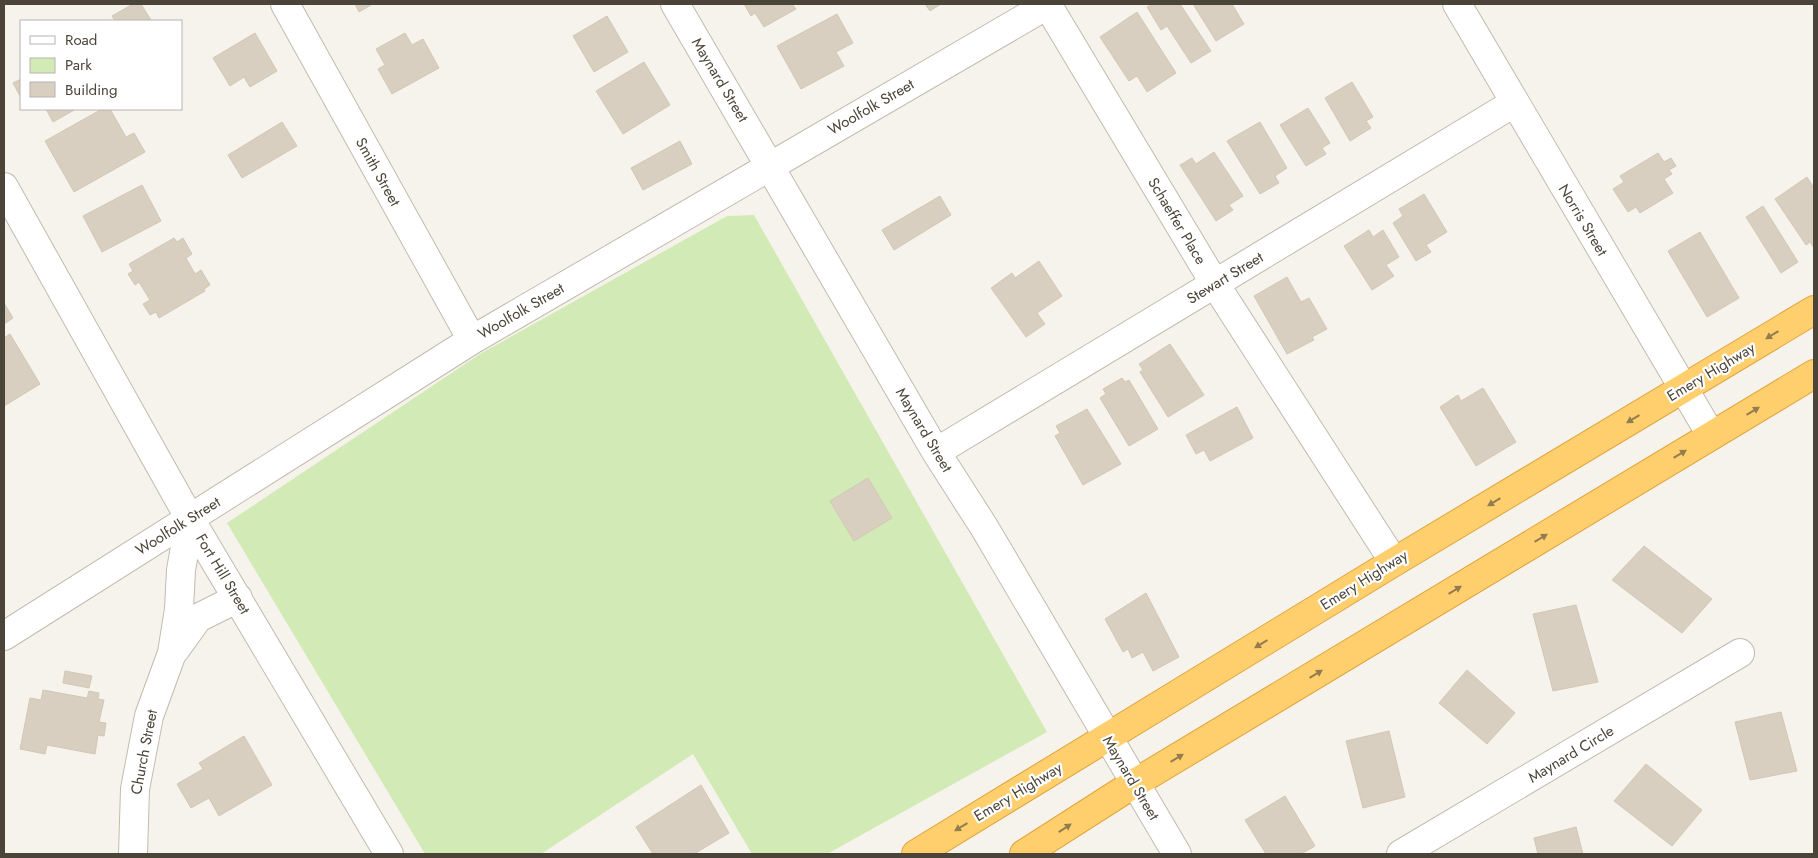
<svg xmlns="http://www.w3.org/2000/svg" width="1818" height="858" font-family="Jost,sans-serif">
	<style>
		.green { fill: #d2eab5 }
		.building { fill: #d8cfc1; stroke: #d3c7b4 }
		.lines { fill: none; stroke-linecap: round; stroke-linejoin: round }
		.minor-casing { stroke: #c2bbae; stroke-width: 30 }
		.highway-casing { stroke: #e0a43c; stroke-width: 30 }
		.minor { stroke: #fff; stroke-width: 28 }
		.highway { stroke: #ffcf6e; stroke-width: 28 }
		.oneway { fill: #937c4e }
		.labels { text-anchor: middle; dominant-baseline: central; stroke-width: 4.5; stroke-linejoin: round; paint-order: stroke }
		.street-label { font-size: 15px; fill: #4b4439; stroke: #fff }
	</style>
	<rect width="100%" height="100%" fill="#f6f3ec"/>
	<path class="green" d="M754,215L1047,732L827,854H752L693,754L541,854H425L227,523L480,354L727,216Z"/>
	<path class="building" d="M133,4H141L151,20L115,21L112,16Z
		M355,4H370L371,5L359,12Z
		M744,4H792L796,9L764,27L755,13L751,16Z
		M925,4H941L930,11Z
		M1153,4H1180L1211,51L1191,63L1167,26L1161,30L1147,7Z
		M1193,4H1232L1244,24L1216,41Z
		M1137,12L1176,73L1147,92L1137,76L1129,81L1100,37Z
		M837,14L853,43L836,52L844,66L801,89L777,46Z
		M607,16L628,52L594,72L573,36Z
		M255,33L277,71L250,87L244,77L230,86L213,58Z
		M405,33L412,45L423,39L439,68L392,94L378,69L385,65L376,49Z
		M644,62L670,105L623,134L596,91Z
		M21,79V98L13,83Z
		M1352,82L1373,117L1366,121L1371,128L1350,141L1325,98Z
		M1308,108L1330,143L1322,148L1326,154L1306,166L1280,125Z
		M46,109H76L53,122Z
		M102,109H110L126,137L134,133L145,152L74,192L45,141Z
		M282,122L297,146L242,178L228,155Z
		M1260,122L1287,168L1275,176L1279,183L1260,194L1227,141Z
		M680,141L692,164L643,190L631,168Z
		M1214,152L1243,196L1229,205L1233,210L1216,221L1180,165L1192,158L1196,164Z
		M1658,153L1664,162L1671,158L1676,166L1669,170L1672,174L1664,179L1673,193L1640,213L1636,207L1628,212L1613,189L1624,182L1620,176Z
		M1807,177L1814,188V248L1810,242L1806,245L1775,199Z
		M142,185L161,221L102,252L83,216Z
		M1424,194L1447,232L1426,245L1431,252L1416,261L1393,223L1403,216L1399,209Z
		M940,196L951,215L894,250L882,230Z
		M1763,206L1798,262L1781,273L1746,217Z
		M1369,230L1373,237L1383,230L1399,257L1386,265L1394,276L1372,290L1344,246Z
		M1700,232L1739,298L1707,317L1668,251Z
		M174,238L177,242L183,238L192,254L186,258L195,274L201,270L210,285L204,289L205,291L159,318L156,312L150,315L143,304L150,300L139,282L135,285L128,274L133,271L129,264Z
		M1039,261L1062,296L1037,313L1045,324L1026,337L991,288L1012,273L1015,278Z
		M1287,277L1301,302L1309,298L1327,329L1312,337L1314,340L1287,354L1254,296Z
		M4,303L13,318L4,324Z
		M10,334L40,384L4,406V338Z
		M1170,344L1204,395L1168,417L1140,372L1143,370L1139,364Z
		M1122,378L1125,382L1129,380L1158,429L1129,446L1100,398L1106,394L1103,389Z
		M1483,388L1516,442L1476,466L1440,407L1458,395L1461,401Z
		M1237,407L1253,438L1210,461L1204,450L1196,454L1186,435Z
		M1087,409L1121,464L1083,485L1055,436L1060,433L1056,426Z
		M868,478L892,518L854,541L830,501Z
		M1644,546L1712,599L1682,633L1612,580Z
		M1146,593L1179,657L1153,671L1143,652L1132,658L1128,649L1123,652L1105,619Z
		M1576,605L1598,682L1553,691L1533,614Z
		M1467,670L1515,713L1487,744L1439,703Z
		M65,671L92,676L89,688L63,683Z
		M43,690L87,698L89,691L99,693L98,699L104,700L99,722L106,723L104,736L98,735L95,754L47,745L45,754L20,749L30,698L41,700Z
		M1781,712L1797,771L1750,780L1735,722Z
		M1389,731L1405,797L1363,808L1346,741Z
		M244,736L272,785L219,816L209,798L191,808L177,784L203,769L199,763Z
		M1646,764L1702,810L1672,846L1614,801Z
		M701,785L729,833L694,854H653L636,827Z
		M1285,796L1315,846L1301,854H1266L1245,820Z
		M1576,827L1583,854H1538L1534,838Z"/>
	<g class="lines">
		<g class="minor-casing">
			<path id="minor" d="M285,4L472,340
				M675,4L936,452L984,527L1177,854
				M1047,4L1215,284L1394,562
				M1457,4L1711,435
				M4,187L190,519L389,854
				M936,452L1514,103
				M4,636L472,340L1049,4
				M175,650L198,618L238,598
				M133,854L135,789L149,716L172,653L179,609L181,570L190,519
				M1401,854L1740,653"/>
		</g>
		<g class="highway-casing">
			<path id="highway" d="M916,854L1394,562L1814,310
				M1024,854L1135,783L1814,374"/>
		</g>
		<use href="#minor" class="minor"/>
		<use href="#highway" class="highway"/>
	</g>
	<defs><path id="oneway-solid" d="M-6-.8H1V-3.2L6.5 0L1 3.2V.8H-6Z" transform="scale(1.25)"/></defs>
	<g class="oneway">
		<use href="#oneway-solid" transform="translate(1772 335) rotate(149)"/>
		<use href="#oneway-solid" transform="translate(1753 411) rotate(-31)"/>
		<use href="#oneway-solid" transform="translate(1633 419) rotate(149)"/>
		<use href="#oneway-solid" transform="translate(1680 454) rotate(-31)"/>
		<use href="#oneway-solid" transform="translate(1494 502) rotate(149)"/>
		<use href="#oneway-solid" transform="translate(1541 538) rotate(-31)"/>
		<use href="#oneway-solid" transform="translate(1455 590) rotate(-31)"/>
		<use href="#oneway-solid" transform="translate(1261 644) rotate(149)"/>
		<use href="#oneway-solid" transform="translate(1316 674) rotate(-31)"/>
		<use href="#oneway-solid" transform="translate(1177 758) rotate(-31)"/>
		<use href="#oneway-solid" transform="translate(961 827) rotate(149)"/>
		<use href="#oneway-solid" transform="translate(1065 828) rotate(-33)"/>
	</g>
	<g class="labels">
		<g class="street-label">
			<text transform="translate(720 80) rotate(59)">Maynard Street</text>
			<text transform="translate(871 107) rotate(-30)">Woolfolk Street</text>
			<text transform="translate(378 172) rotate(61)">Smith Street</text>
			<text transform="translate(1583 220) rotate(59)">Norris Street</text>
			<text transform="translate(1177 221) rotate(59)">Schaeffer Place</text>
			<text transform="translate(1225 278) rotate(-31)">Stewart Street</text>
			<text transform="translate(521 311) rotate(-30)">Woolfolk Street</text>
			<text transform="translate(1711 372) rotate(-31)">Emery Highway</text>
			<text transform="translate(924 430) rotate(59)">Maynard Street</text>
			<text transform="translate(178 526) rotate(-32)">Woolfolk Street</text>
			<text transform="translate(223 574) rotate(59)">Fort Hill Street</text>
			<text transform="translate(1364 580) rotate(-32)">Emery Highway</text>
			<text transform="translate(144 752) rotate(-79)">Church Street</text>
			<text transform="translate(1571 754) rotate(-31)">Maynard Circle</text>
			<text transform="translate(1131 778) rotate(59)">Maynard Street</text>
			<text transform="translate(1018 792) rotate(-31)">Emery Highway</text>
		</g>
	</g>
	<rect width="1818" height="858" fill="none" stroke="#4b4439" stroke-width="10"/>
	<rect x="20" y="20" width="162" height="90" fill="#ffffff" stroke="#b7b4b0"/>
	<rect x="30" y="36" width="25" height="8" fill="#ffffff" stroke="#b7b4b0"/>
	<text x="65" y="45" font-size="15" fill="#4b4439">Road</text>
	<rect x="30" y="58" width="25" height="15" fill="#d2eab5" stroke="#b7b4b0"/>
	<text x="65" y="70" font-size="15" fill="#4b4439">Park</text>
	<rect x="30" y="82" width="25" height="15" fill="#d8cfc1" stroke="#b7b4b0"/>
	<text x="65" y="95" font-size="15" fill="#4b4439">Building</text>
</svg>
